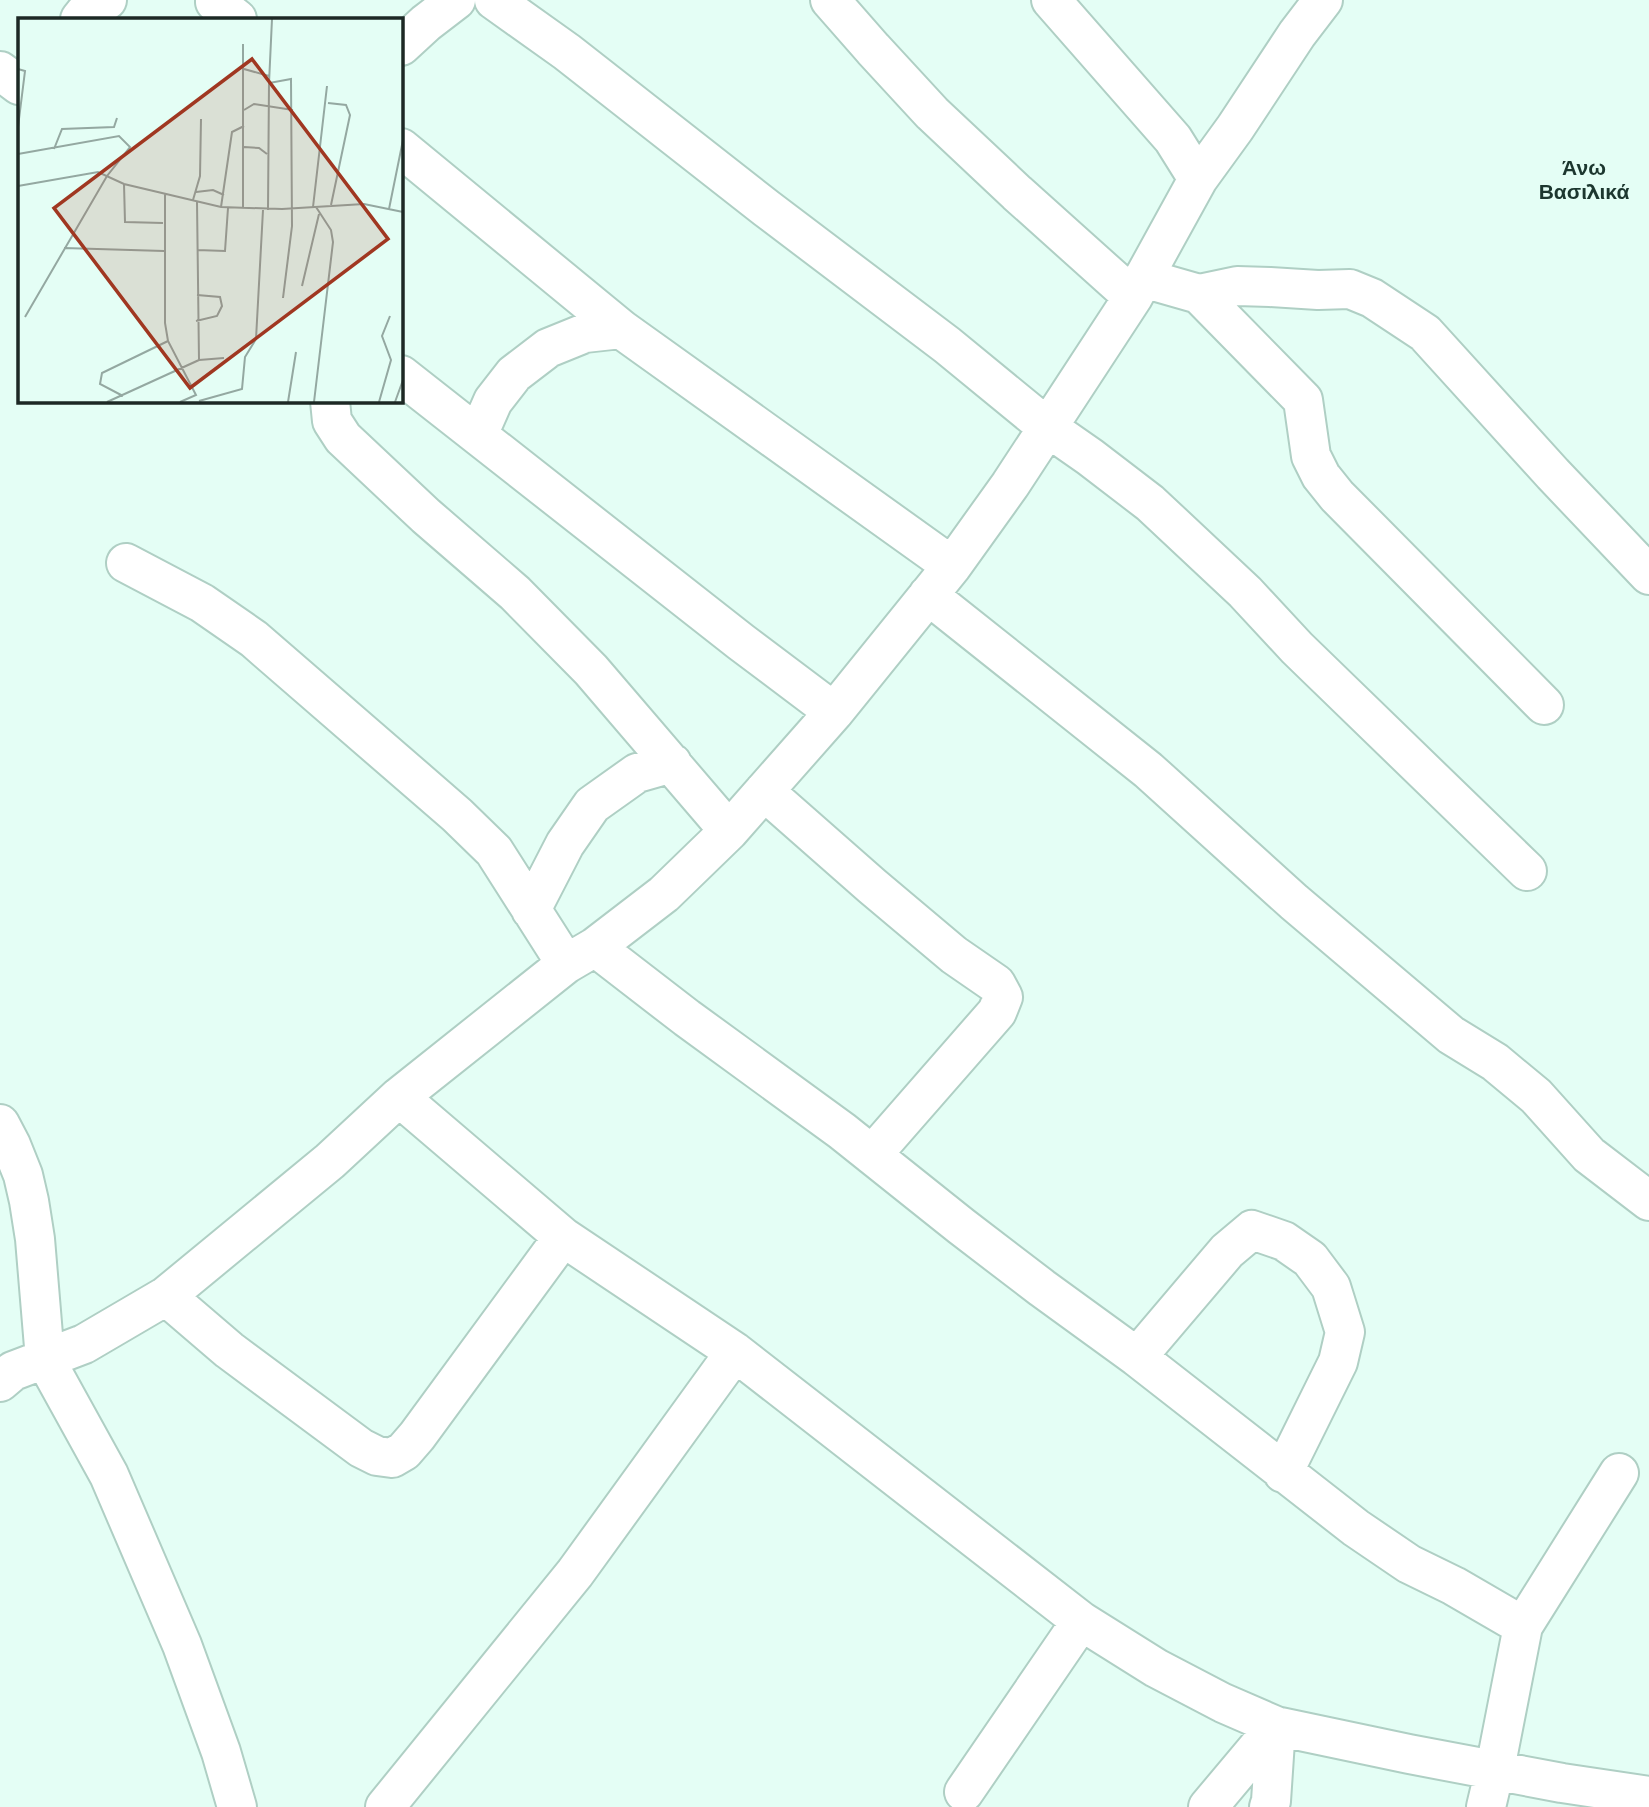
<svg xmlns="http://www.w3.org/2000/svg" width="1649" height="1807" font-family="Montserrat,sans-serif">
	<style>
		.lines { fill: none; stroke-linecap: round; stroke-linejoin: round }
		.minor-casing { stroke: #afcfc4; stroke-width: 42 }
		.minor { stroke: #fff; stroke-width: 38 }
		.labels { text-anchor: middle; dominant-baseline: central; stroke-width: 7; stroke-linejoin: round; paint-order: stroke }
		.quarter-label { font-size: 21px; font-weight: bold; fill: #1c372f; stroke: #e4fef5 }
		.inset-road { fill: none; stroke: #94a8a1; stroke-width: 2 }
		.view { fill: #a03721; fill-opacity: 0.15; stroke: #a03721; stroke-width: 3.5 }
		.inset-edge { fill: none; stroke: #1c2824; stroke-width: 3.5 }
	</style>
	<rect width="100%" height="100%" fill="#e4fef5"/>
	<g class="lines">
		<g class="minor-casing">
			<path id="minor" d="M216,0L215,2L237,19
				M494,0L567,52L766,208L947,345L1047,427L1090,457L1150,503L1245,592L1297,648L1527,871
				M830,0L873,49L932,113L1017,193L1133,297
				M1051,0L1173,139L1198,179
				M80,19L84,14L107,0
				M401,46L426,23L456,0
				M0,71L19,85
				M401,148L621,329L952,566
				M1143,278L1199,294L1237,286L1270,287L1318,290L1350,289L1372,298L1425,333L1553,474L1649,575
				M1199,294L1303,400L1311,456L1321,476L1337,496L1544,705
				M401,375L741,642L834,712
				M330,401L332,421L343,438L426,516L515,593L591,670L729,831
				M478,435L493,401L514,374L548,348L585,333L621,329
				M126,563L202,603L254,639L457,815L494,851L566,964
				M928,595L1148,770L1294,902L1451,1035L1495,1062L1536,1096L1589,1155L1649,1201
				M764,791L872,886L954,955L996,984L1003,997L997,1012L872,1155
				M531,910L565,844L592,805L637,773L672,763
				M595,947L687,1018L842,1131L961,1226L1042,1288L1137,1357L1356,1528L1409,1564L1454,1586L1523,1626L1495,1769L1486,1807
				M399,1097L563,1237L735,1352L1081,1621L1156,1668L1223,1703L1276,1726L1409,1754L1562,1783L1649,1796
				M0,1124L11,1145L23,1175L29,1201L35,1239L45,1359L109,1475L182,1645L221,1752L237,1807
				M166,1296L229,1350L361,1448L377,1456L392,1458L404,1451L417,1436L563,1237
				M1137,1357L1227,1251L1252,1230L1284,1241L1310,1259L1331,1287L1345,1332L1338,1362L1283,1473
				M0,1382L13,1371L84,1344L166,1296L330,1161L399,1097L566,964L595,947L664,894L729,831L834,712L952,566L1010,485L1133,297L1198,179L1235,128L1297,34L1323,0
				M1523,1626L1619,1473
				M964,1792L1081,1621
				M385,1807L575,1573L735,1352
				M1208,1807L1276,1726
				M1269,1807L1271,1801L1276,1726"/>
		</g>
		<use href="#minor" class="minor"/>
	</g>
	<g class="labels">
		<g class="quarter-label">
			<text x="1584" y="167">Άνω<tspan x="1584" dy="24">Βασιλικά</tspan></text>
		</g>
	</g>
	<g transform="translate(18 18)">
		<rect width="385" height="385" fill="#e4fef5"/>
		<path class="inset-road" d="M0,51L7,53L0,109M226,51L251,58M251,65L254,1M310,85L328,87L332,97L313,187M226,92L236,86L275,92M226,129L241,130L249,136M36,131L44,111L96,109L99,100M0,136L101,118L112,129L89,158L7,299M106,166L107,204L145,205M0,168L80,154L106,166L203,189L264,191L346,186L385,194M178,174L195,172L206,177M147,175V305L150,323L178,377L162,384M175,182L182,158L183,101M203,189L214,114L226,108M295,189L309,68M225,191V26M371,191L385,122M250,192L251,65L273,61L274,208L265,280M46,230L146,233M179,232L207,233L210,190M284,268L301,196M178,303L199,298L204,288L202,279L179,277M181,342L206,340M105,378L82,366L84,355L150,323M181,383L224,371L227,339L238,321L245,192M89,384L181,342L179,184M270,384L278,334M296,384L315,224L313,212L298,189M361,384L373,342L364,318L372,298M377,384L385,362"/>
		<path class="view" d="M234,41L370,221L172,370L36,190Z"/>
		<rect width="385" height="385" class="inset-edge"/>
	</g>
</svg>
